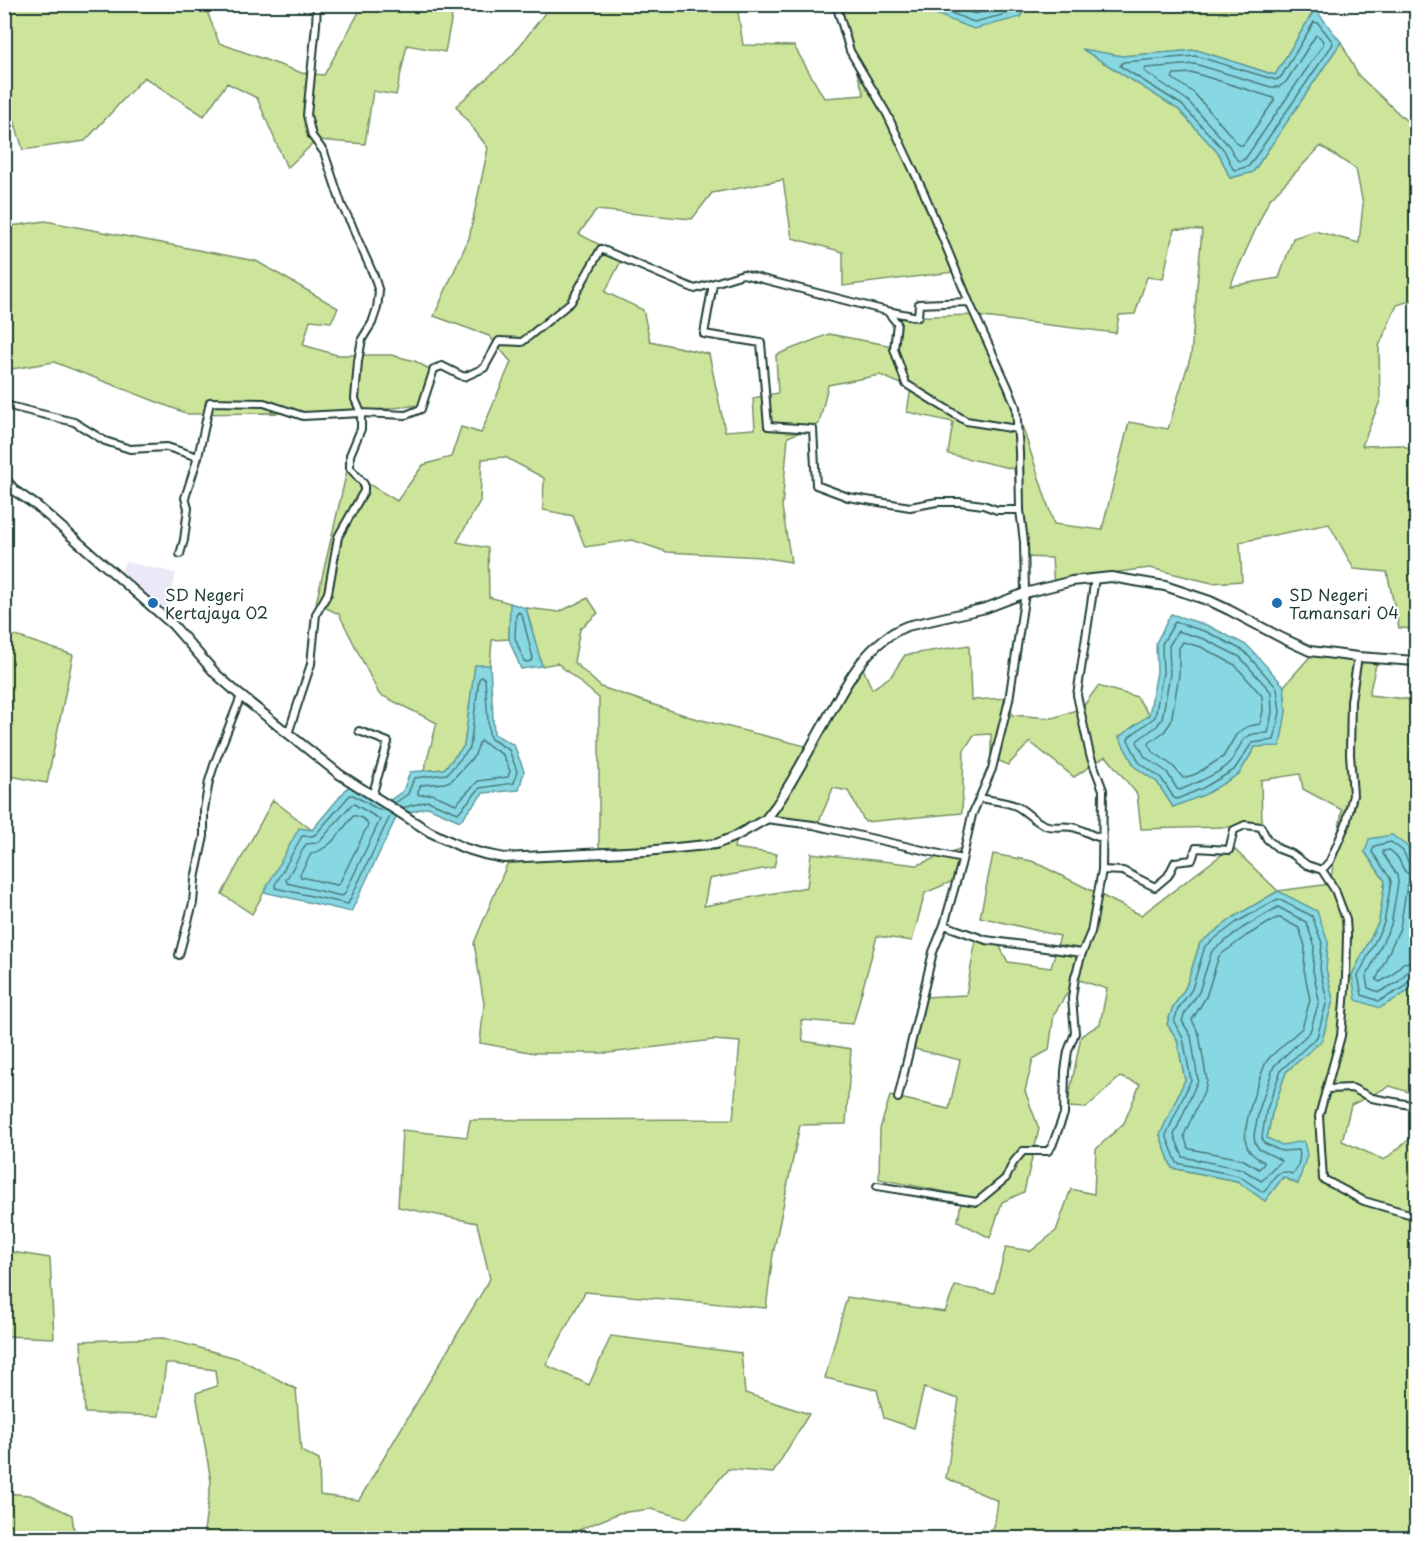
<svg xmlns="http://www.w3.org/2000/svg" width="1421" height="1543" font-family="'Playpen Sans',sans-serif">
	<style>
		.built { fill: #ebe9f8 }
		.green { fill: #cde59b; stroke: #769168; stroke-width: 1.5; fill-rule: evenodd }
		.water { fill: #88d8e3; stroke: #5e9a9d; stroke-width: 1.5 }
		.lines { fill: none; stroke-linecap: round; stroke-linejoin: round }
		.shore { stroke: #497b7a; stroke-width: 1.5 }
		.minor-casing { stroke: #1f3d34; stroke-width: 10 }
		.tertiary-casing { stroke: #1f3d34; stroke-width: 12 }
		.minor { stroke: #fff; stroke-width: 6 }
		.tertiary { stroke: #fff; stroke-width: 8 }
		.poi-dot { fill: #1f6fb2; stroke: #fff; stroke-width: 2 }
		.labels { text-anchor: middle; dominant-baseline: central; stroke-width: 4.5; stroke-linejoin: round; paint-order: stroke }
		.poi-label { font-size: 16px; fill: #1f3d34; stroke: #fff; text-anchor: start }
	</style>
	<rect width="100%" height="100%" fill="#fff"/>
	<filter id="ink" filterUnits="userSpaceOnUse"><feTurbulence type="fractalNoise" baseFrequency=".0167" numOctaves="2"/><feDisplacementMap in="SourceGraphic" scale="12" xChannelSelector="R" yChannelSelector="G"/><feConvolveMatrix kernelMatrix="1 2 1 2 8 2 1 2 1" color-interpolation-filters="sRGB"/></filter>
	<g filter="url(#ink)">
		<path class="built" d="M125,562L176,573L166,616L118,579Z"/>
		<path class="green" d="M4,5H197L205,6L219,43L302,73L324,75L363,5H454L445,52L407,45L396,95L373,91L365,144L317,140L287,168L257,98L227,83L204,116L144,77L85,141L23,150L5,89Z
			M551,5H737L743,45L794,46L824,98L864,95L836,5H922L925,10L1021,17L1024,5H1308L1315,9L1275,75L1197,50L1122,56L1084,50L1178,109L1219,154L1230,178L1253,172L1341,42L1358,75L1413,127L1416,133V299L1397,305L1379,346L1380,401L1362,446L1401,445L1416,451V493L1408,494L1416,521V629L1399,628L1387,572L1354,569L1329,524L1240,542L1242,581L1212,583L1150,568L1094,575L1054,587L1052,558L1023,557L1014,469L948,454L953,422L907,412L911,388L880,375L828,385L819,424L788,437L782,507L791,562L761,557L667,552L632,540L585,547L573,516L543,510L544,478L505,457L482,459L480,501L457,542L488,548L489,597L510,603L509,639L492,640L490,665L475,666L464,746L444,769L424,771L437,723L379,694L339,614L316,603L347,471L397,501L423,465L451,457L461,427L481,433L511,362L489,336L434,316L469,238L488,148L456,106L512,56ZM1321,146L1356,169L1363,204L1359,243L1315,231L1293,238L1279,278L1230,286L1269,200ZM783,180L792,238L843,252V286L953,272L973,315L898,317L893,346L829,334L776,355L778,393L753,398L755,429L725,431L709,354L650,341L643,310L605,292L623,257L579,234L596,210L692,219L712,193ZM1174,229L1202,230L1191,355L1168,429L1129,422L1102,530L1054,524L1016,407L974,316L1116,333L1119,315L1135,314L1147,277L1163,279Z
			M45,221L256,261L338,308L331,322L310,320L303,345L337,355H391L415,361L431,370L427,404L334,415L272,413L188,414L54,362L5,370V227Z
			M588,598L598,613L580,629L574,662L601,687L690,717L809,747L858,657L872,689L891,676L905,655L969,645L971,700L1010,698L1012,715L1053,718L1082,708L1098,686L1137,697L1149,715L1119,737L1135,767L1157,782L1173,807L1239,774L1255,747L1286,712L1284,686L1314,652L1377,660L1369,695L1416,700V868L1408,847L1365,852L1385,881L1379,921L1352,975L1407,992L1416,980V1105L1412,1093L1390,1086L1351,1105L1342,1141L1384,1160L1416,1134V1538H978L994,1527L998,1501L946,1478L959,1399L924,1388L914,1428L884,1418L877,1390L825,1378L847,1297L945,1312L955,1286L994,1293L1006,1247L1031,1251L1056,1231L1071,1189L1094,1194L1096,1149L1124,1123L1140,1084L1120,1077L1086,1108L1067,1107L1081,1036L1100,1024L1107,989L1076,979L1054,1014L1049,1050L1033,1059L1025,1091L1039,1129L1024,1192L1002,1202L990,1238L958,1221L962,1195L879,1179L880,1129L890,1096L949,1109L960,1060L911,1048L924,997L966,995L976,939L999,945L1008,962L1051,968L1060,936L980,917L993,854L1032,861L1141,915L1232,847L1278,891L1330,884L1342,810L1303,789L1300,774L1261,780L1262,826L1141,829L1137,794L1106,756L1074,777L1030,742L1008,765L991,757V734L974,735L964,750L962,813L865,822L848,791L833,788L817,826L755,820L737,831L734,848L777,854L774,867L709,879L704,906L807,887L811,853L917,865L962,848L953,881L925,893L912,941L877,936L853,1024L801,1020L803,1041L851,1049L846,1124L800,1125L773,1254L766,1308L585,1292L546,1365L589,1385L611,1336L741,1353L745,1393L809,1414L773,1473L728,1469L686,1519L651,1509L619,1513L579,1530L596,1538H203L211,1481L196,1393L217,1386L215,1370L166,1363L159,1416L85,1413L81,1341L163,1338L240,1359L296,1389L301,1451L319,1460L320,1495L359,1500L490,1279L477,1223L398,1207L402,1130L467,1137L470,1120L733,1119L740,1042L713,1040L609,1053H535L480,1043L484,1004L474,943L508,862L599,854V698L557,663L542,666L526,608L559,612ZM1278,891L1328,942L1326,969L1333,1000L1322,1040L1286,1072L1272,1113L1267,1138L1282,1146L1297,1184L1283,1177L1265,1201L1237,1181L1172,1168L1160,1135L1185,1080L1177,1039L1167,1024L1173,1007L1186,987L1200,943L1234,917Z
			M4,632L73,655L47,783L5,775Z
			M273,800L312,830L299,829L252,914L222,894Z
			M5,1251L50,1258L54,1338L5,1336Z
			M4,1493L30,1495L72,1515L75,1538H5Z"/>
		<path class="water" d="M922,5H1024L1021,17L974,29L925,10Z
			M1315,9L1341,42L1253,172L1230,178L1219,154L1178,109L1082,49L1122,56L1197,50L1275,75Z
			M510,603L526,608L542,666L521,669L509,639Z
			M1171,614L1209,626L1248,646L1284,686L1286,712L1280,746L1255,747L1239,774L1206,794L1173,807L1157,782L1135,767L1119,737L1149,715L1157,672L1156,643Z
			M475,665H490L494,734L514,745L524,771L519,790L483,793L460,821L428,807L397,816L351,912L264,892L299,828L312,830L349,786L383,805L403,791L410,772L444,769L464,746Z
			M1392,835L1408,847L1416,868V980L1407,992L1380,1008L1356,1000L1352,975L1379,921L1385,881L1365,852L1369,839Z
			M1278,891L1317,911L1328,942L1326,969L1333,1000L1322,1040L1286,1072L1272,1113L1267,1138L1282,1145L1304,1141L1307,1155L1298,1184L1283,1177L1265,1201L1237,1181L1172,1168L1160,1135L1185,1080L1177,1039L1167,1024L1173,1007L1186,987L1200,943L1234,917Z"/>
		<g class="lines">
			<path class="shore" d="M929,4L974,22L1014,12L1018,4
				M949,4L975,14L1010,4
				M1314,22L1318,23L1332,41L1333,44L1249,166L1236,170L1233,169L1224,150L1182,105L1120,66L1123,62L1196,56L1276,80L1281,77Z
				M1316,35C1320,36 1324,41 1323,45L1245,159L1240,161L1237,160L1229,146L1187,100L1144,71L1146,68L1195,64L1271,87H1279L1286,82Z
				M1194,73L1274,98V101L1243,145H1239L1194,93L1172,78L1174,74Z
				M519,612L522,615L533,658L531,661L527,662L524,661L515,638L516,615Z
				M1175,622L1207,632L1244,651L1277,688L1280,712L1274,740L1252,743L1234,770L1203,788L1177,799L1174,798L1161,778L1139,762L1128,740L1129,737L1155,717L1163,673L1162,644Z
				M1178,631L1204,639L1240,657L1271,692L1272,712L1268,733C1263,733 1258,733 1254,734C1240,736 1238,754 1230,763C1222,772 1192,785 1180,790L1177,789L1167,772L1145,757L1137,742L1138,740L1157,726L1162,719L1170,674L1169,646Z
				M1183,642L1201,647L1235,665L1262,696L1263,711L1260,724L1249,726L1243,729L1236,735L1223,757L1196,774L1183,778L1173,766L1152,751L1149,745L1150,742L1164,732L1171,722L1179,675V648Z
				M481,741L503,755L510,771L508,777L478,781L456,804L432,794L420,795L418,794V791L421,785L445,783L452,780L475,755L479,743Z
				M395,803L408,794L414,778L447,774L470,748L479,679L481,677H483L485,679L489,735L491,739L509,750L517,771L514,783L480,788L458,813L428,801L402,808
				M354,804L378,818L380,820L344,895L341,896L287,883L286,880L306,844L316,843L321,840L351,805Z
				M385,810H379L353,795H350L316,834L312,836H302L275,885V888L348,904L391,814
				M353,816C358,815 367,820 368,825L339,884L336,885L301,877L300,874L311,854C332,848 340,832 353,816Z
				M1416,868L1410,866L1403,851L1391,842L1374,846L1372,852L1390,878L1391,882L1384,923L1358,976L1362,995L1379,1001L1403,988L1411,978L1416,977
				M1416,875C1402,874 1404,868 1398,858C1396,855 1393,853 1390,850L1383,851V854L1397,875L1398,883L1391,925L1366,977L1368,988L1379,992L1398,982L1408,971L1416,970
				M1416,884H1409L1407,885L1400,928L1376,980L1380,982L1392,975L1403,963L1416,961
				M1278,899L1312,916L1322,943L1320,969L1327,1001L1317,1037L1281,1070L1266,1112L1262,1137L1264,1143L1281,1151L1299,1150C1301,1157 1298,1170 1292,1174C1276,1167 1274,1179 1265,1191L1263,1192L1239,1176L1177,1163L1166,1135L1191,1080L1183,1038L1174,1022L1178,1009L1192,989L1205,946L1237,922Z
				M1278,907L1306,922L1314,944L1313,970L1319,1001L1310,1032L1274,1066L1259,1110L1254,1135L1255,1143L1259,1149L1279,1159L1281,1161C1278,1165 1275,1166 1272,1169C1268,1173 1266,1178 1261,1181L1242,1169L1183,1157L1174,1135L1198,1080L1191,1036L1182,1021L1185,1013L1199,992L1212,951L1241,929Z
				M1277,918H1280L1299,928L1305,946L1304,970L1310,1000L1302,1028L1271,1056L1266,1062C1259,1079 1240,1129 1247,1146C1250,1154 1257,1158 1264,1162L1263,1165L1259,1169L1242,1159L1190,1149L1188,1148L1184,1135L1205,1089L1207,1081L1199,1034L1192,1020L1206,997L1219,956L1246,936Z"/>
			<g class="minor-casing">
				<path id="minor" d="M836,4L850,51L887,114L924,193L969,302L1008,387L1016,407L1019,452L1020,510L1024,542L1025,593L1009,700L992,769L972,815L961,865L944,925L933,952L898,1098
					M713,284L704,334L761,343L768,426L813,429L816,485L848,497L910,507L937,502H960L983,505L997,510H1020
					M887,311L918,317L919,304L969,302
					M4,407L9,406L74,422L105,441L130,449L167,447L198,457L210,402L264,403L303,416L361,413L406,415L421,409L434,369L442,366L464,377L484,368L499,341L522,342L571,302L601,249L695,289L743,274L887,311L897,323L894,349L906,384L966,421L1017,429
					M180,554L184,540L188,508L185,498L198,457
					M359,731L388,742L372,796
					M288,734L311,664L316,614L328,593L338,537L364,491V484L350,468V455L361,429V413L355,399L358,361L362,339L372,323L377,308L379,292L374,276L357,238L351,223L342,206L324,152L312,136L307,115L316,25L317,4
					M979,798C990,800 1007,802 1016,806C1028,812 1035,823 1048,826C1057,828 1066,825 1076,828C1086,831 1093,837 1103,838
					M766,819L813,825L962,859
					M1102,870L1123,871L1155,887L1168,876L1175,862L1192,860L1196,848L1229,850L1234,830L1245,825L1261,827L1267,839L1279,849L1292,854L1307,865L1322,870L1335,890L1346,919L1347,934L1346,978L1341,1036L1319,1116L1323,1179L1364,1201L1416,1216
					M1322,870L1330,861L1346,824L1353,795L1350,754L1351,701L1358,657
					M944,925L986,940L1082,953
					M179,955L193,903L195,879L204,836V810L209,781L215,762L241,696
					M1327,1089L1352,1088L1372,1098L1416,1106
					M877,1186L977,1202L1006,1178L1013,1163L1023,1151H1048L1052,1146L1064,1114L1065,1071L1068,1051L1075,1033L1072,998L1075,977L1082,953L1091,932L1102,870L1103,790L1090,755L1077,695L1095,578"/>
			</g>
			<g class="tertiary-casing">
				<path id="tertiary" d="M4,478L15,491L37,506L173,625L216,674L241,696L339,774L430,832L464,848L484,854L504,858L646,851L716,844L734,837L766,819L776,806C794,779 809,750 825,722C845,686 866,642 907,626L986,608L1025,593L1072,581L1111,577L1165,586L1210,601L1229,610L1282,638L1310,651L1358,657L1416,661"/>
			</g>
			<use href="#minor" class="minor"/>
			<use href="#tertiary" class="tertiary"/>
		</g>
	</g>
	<g class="poi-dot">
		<circle cx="153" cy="603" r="6"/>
		<circle cx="1277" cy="603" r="6"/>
	</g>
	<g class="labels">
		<g class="poi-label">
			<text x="165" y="594">SD Negeri<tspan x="165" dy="18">Kertajaya 02</tspan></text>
			<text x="1289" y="594">SD Negeri<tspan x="1289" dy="18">Tamansari 04</tspan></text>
		</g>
	</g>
	<rect width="1421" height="1543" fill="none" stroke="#fff" stroke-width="24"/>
	<rect x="12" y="12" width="1397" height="1519" fill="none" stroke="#1f3d34" stroke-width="2" filter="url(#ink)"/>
</svg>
